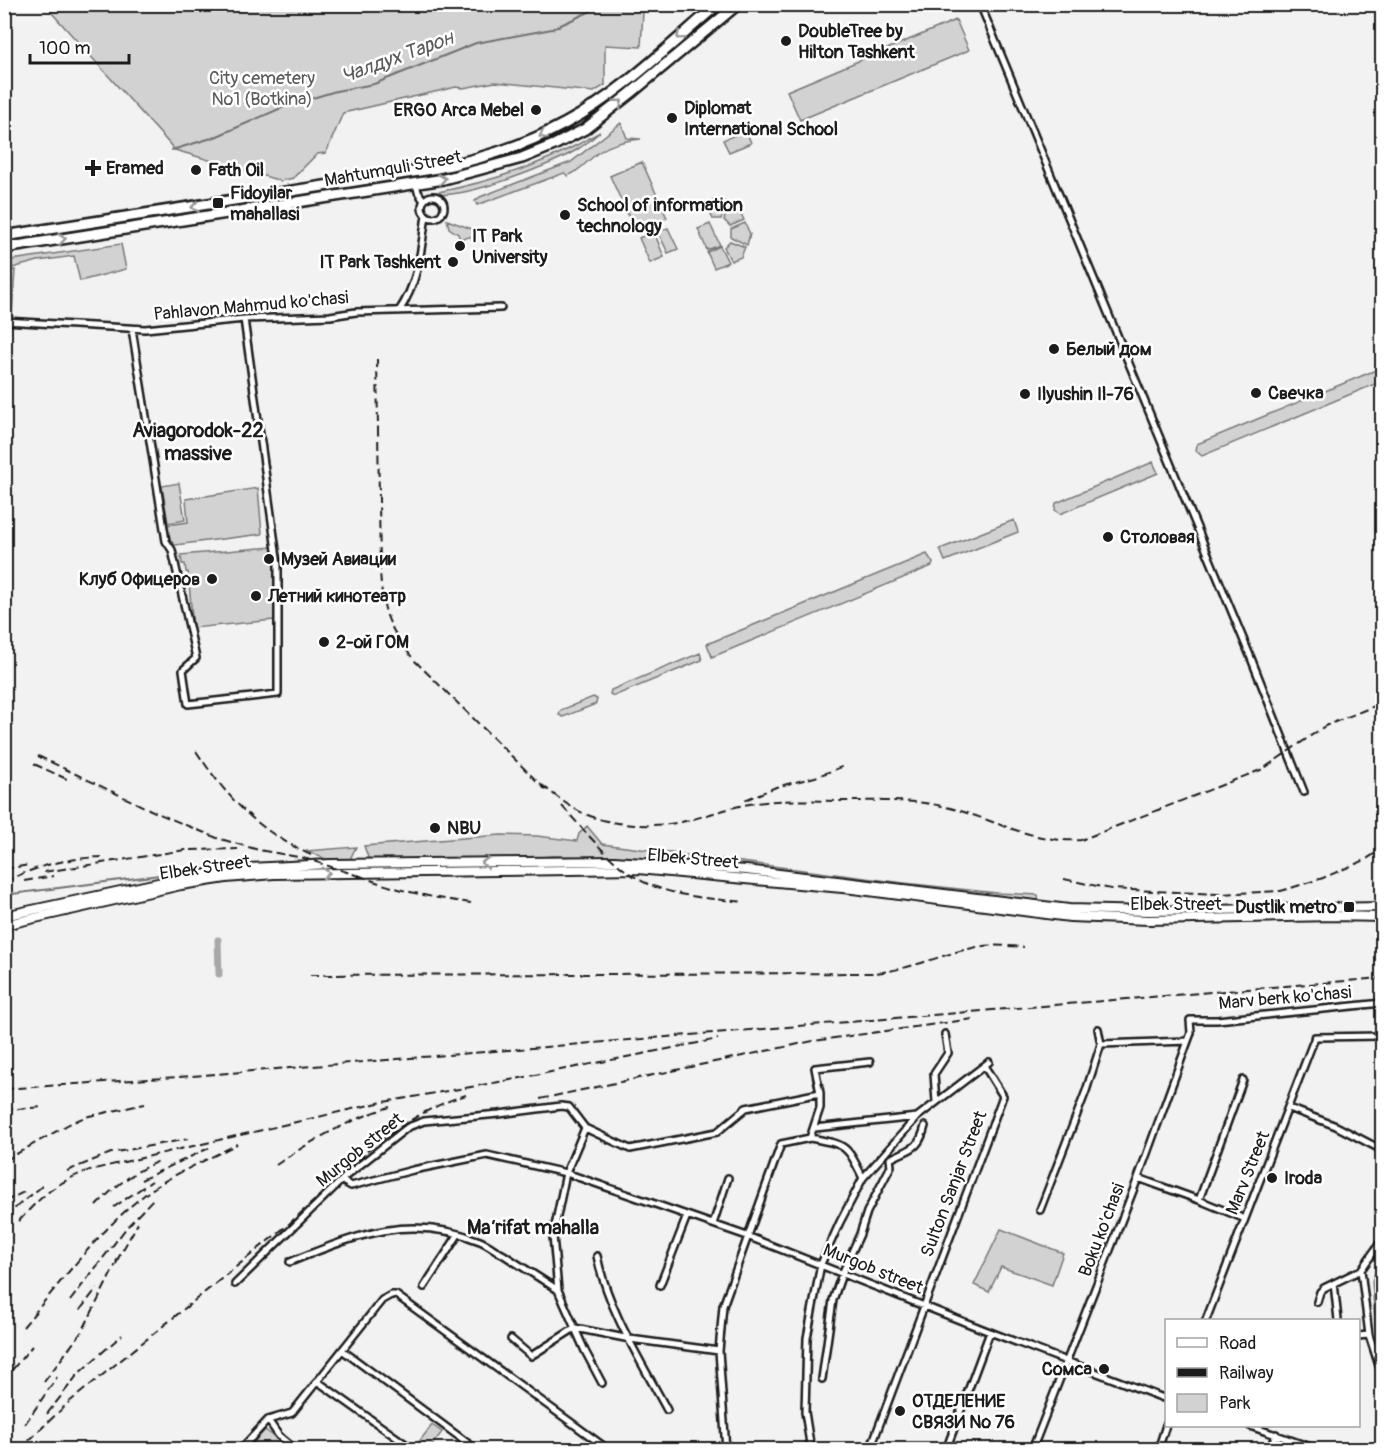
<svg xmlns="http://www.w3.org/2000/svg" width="1387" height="1454" font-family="Pangolin,sans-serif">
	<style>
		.green { fill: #d2d2d2; stroke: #777; stroke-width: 1.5 }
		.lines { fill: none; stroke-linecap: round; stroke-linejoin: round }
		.stream { stroke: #707070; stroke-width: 2 }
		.canal { stroke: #a8a8a8; stroke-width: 7 }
		.minor-casing { stroke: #1c1c1c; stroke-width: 10 }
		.secondary-casing { stroke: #1c1c1c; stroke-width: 12 }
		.primary-casing { stroke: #1c1c1c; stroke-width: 14 }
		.minor { stroke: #fff; stroke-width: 5 }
		.secondary { stroke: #fff; stroke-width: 8 }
		.primary { stroke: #fff; stroke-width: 9 }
		.rail { stroke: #1c1c1c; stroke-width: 2; stroke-dasharray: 9 4.5; stroke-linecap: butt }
		.oneway { stroke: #999 }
		.poi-dot { fill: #1c1c1c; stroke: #fff; stroke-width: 2 }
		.labels { text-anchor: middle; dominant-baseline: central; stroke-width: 5; stroke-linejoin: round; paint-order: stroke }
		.poi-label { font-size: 18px; font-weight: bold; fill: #1c1c1c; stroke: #fff; text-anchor: start }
		.park-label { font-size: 18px; fill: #5c5c5c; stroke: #fff }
		.street-label { font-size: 18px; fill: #1c1c1c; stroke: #fff }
		.water-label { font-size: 20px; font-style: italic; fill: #5b5b5b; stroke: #fff }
		.neighbourhood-label { font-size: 20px; font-weight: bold; fill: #1c1c1c; stroke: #fff }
	</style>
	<rect width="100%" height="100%" fill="#f2f2f2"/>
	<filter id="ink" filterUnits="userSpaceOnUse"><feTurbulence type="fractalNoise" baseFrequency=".0167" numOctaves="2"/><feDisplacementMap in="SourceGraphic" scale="12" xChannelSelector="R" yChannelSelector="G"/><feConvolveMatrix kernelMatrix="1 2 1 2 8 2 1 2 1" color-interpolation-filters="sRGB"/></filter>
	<g filter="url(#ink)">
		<path class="green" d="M57,5L639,4L643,12L641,47L605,45V85L594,92L495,82L463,88L456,87L343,113L326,153L317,154L293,178L281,181L175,150L51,12Z
			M956,20L969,50L800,120L787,91Z
			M621,123L627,138L641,139C626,140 612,143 599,152C587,161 581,170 568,176L564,173L477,205L475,201L480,197L571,162Z
			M746,130L751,143L729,152L723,140Z
			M600,132C593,138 586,144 578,149C555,164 458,202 433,193C492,182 549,163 600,132Z
			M642,162L667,218L636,233L610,176Z
			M716,199L727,202L721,219H713L706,204Z
			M729,204L739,209L744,220L730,226L724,220Z
			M447,220L472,229L475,236L460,239L458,234L449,228Z
			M745,223L750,234L747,245L731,237V229Z
			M710,224L720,245L707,250L698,229Z
			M668,228L678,249L668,253L658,232Z
			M654,232L664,257L650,263L639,238Z
			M730,241L745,247L741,257L731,261L724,247Z
			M121,244L126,269L80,281L74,256L38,261L5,270V261Z
			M720,246L728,262L714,268L707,252Z
			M15,270L12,315L5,314V272Z
			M1376,370L1381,375L1380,382L1202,456L1196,451L1197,444Z
			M1153,462L1158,473L1060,514L1055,510L1056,503Z
			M179,483L185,520L168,523L162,486Z
			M258,488L262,534L175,545L170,541L167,525L188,522L186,499Z
			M1014,520L1018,532L945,561L940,549Z
			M272,547L275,568L274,620L193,628L188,572H186L185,564H182L181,555Z
			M927,554L933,563L932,566L712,657L707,644Z
			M700,653L702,660L614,696L610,694L611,690Z
			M593,697L597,699L596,704L563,717L559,715L561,710Z
			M587,826L602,844L904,883L997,893L1038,895L1039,903L719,865L631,858L552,856L517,859L369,860L364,846L501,835L537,836L577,841L579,834Z
			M356,847L350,859H326L306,851Z
			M1001,1229L1063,1253L1052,1285L1001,1267L989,1292L974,1285Z
			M1382,1255V1344L1376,1334L1372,1281Z
			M432,1425L442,1432L429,1449L418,1443Z
			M265,1430L292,1449L247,1450Z"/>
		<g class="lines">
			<path class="stream" d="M172,150L215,137L286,106L336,91L374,84L476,43L552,29L591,11L596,4
				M4,895L214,868"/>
			<path class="canal" d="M218,940L219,974"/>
			<g class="minor-casing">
				<path id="minor" d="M980,4L1251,658L1304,792
					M416,183L418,192L424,201
					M422 207a11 11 0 1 1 22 0a11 11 0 1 1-22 0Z
					M399,311C419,281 421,250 426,215
					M4,321L145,329L244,319L330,316L356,312L501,308
					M132,329L166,541L172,550L196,658L183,670L188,704L278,694V565L244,319
					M1101,1044L1188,1041
					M936,1102L934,1074L948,1053L945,1034
					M1289,1108L1336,1126L1382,1150
					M585,1128L630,1149L717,1132L746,1108L820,1093L815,1068L870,1062
					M815,1128L917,1117
					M810,1138C847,1145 846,1144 863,1178
					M1138,1178L1199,1200L1245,1219
					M344,1182L351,1186L413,1170L487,1155L566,1173L747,1236L990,1332L1166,1399
					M1199,1200L1243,1080
					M1040,1210L1086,1091L1101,1044L1098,1029
					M713,1224L728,1178
					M597,1256C608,1310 641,1361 667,1410
					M290,1262C357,1235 408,1213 480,1241C488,1244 496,1251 504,1255C522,1267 540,1278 558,1290
					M1361,1270L1369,1335L1382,1375
					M1334,1283L1338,1320
					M235,1284L346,1176L408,1127L424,1121L499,1114L561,1106L569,1107L585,1128L566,1173L553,1236L558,1290L585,1351L602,1383
					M660,1285L687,1216
					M424,1287L458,1235
					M1317,1302L1320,1292L1324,1288L1361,1270L1382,1240
					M1206,1320L1315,1037L1382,1036
					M1358,1336L1369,1335
					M511,1339L531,1356L575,1328L630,1339L719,1351
					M342,1350L477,1450
					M822,1379L833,1300L842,1274L860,1234L867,1212L891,1166L890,1159C910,1148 919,1151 925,1126
					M317,1381L414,1450
					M268,1420L279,1436L296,1450
					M1250,1426L1319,1450
					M240,1450L268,1420L292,1413L382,1300L391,1295H396L609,1450
					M726,1450L719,1351L723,1306L781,1144L810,1138L820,1108V1093
					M811,1450L805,1412L807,1338L821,1264L840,1222L863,1178L917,1117L989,1062
					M870,1450L1003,1096L985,1067
					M946,1450L990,1332
					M1032,1450L1138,1178L1188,1041L1191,1033L1190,1020H1217L1382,1003
					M1158,1450L1166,1425
					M1269,1450L1276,1434
					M1380,1450L1382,1417"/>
			</g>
			<g class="secondary-casing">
				<path id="secondary" d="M4,916L181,878L249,868L331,864L614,861L746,870L1069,909L1149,911L1382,907
					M4,925L181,885L226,878L274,874L638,869L853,889L1070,917L1149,920L1333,916L1382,917"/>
			</g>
			<g class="primary-casing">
				<path id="primary" d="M4,236L432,169C479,160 524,146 566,123C621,93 670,45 718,4
					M4,248L444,179L522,158L554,145L585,129L631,93L738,4"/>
			</g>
			<use href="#minor" class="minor"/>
			<use href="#secondary" class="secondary"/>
			<use href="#primary" class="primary"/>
			<path class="rail" d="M377,359L380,569C382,612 388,628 415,661L547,791
				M196,751C229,800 257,830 311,855
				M38,756L157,813L217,838L259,850L304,858L365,878
				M34,764L69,780
				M542,785C552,793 563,802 575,809C606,827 656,829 690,820C712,814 733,806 756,803C784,799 813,801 842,801C869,801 897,800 924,803C978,809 1025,844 1081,840L1263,769L1325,726L1382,703
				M745,800L776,787L815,777L847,765
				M562,806C585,831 616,870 648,884C678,897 713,899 745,902
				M4,869L30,865
				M44,872L185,850L238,849
				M358,875C394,890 432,898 471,903
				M1064,879L1111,889L1218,894L1281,891L1323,878L1365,860L1382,849
				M24,881L54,876
				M4,882C37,866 66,858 102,857
				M310,975L873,973C911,970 941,954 977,947C992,944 1008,946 1024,947
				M4,1089L192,1076L1382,978
				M540,1099L813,1041L973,1019
				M4,1110L44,1107
				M367,1151C398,1127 429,1106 466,1095
				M4,1161L69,1124L85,1117L145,1104
				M276,1165C311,1141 348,1120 390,1107
				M67,1171L111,1153L188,1139
				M141,1180L209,1148
				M4,1202L26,1191
				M96,1206C114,1187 134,1171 159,1161
				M114,1207L152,1181
				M4,1217L46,1183
				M19,1221C42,1195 57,1182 90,1170L378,1103L505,1081L718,1039
				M116,1262L138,1223
				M70,1301L127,1227L153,1199
				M80,1310L97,1288
				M23,1327C62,1281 112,1213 163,1182C187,1168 213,1157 237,1144
				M12,1370L32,1346
				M44,1382L83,1330L121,1254
				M47,1414L79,1373L122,1335
				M25,1424L57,1377
				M19,1450L68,1403L289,1224L374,1145"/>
		</g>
		<defs><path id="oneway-chevron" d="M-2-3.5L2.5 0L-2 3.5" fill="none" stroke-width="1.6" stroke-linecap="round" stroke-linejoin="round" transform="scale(1.5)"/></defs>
		<g class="oneway">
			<use href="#oneway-chevron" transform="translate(680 36) rotate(140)"/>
			<use href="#oneway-chevron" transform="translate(619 103) rotate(-39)"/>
			<use href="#oneway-chevron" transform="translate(543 135) rotate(155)"/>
			<use href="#oneway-chevron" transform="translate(442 179) rotate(-10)"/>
			<use href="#oneway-chevron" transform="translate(195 207) rotate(171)"/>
			<use href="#oneway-chevron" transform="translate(62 239) rotate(-9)"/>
			<use href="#oneway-chevron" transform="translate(485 863) rotate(-180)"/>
			<use href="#oneway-chevron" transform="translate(326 873) rotate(-1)"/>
		</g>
	</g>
	<g class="poi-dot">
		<circle cx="786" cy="41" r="6"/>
		<circle cx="536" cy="110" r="6"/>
		<circle cx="672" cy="118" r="6"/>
		<path d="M90 159h6v6h6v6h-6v6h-6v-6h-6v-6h6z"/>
		<circle cx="196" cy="170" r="6"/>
		<rect x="212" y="197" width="12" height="12" rx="3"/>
		<circle cx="565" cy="215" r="6"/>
		<circle cx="460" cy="246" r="6"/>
		<circle cx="453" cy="262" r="6"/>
		<circle cx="1054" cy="349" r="6"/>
		<circle cx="1256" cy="393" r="6"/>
		<circle cx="1025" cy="394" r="6"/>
		<circle cx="1108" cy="537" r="6"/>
		<circle cx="269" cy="559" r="6"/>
		<circle cx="212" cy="579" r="6"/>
		<circle cx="256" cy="596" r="6"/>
		<circle cx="324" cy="642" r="6"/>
		<circle cx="435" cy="828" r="6"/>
		<rect x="1343" y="901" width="12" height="12" rx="3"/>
		<circle cx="1272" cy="1178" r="6"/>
		<circle cx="1104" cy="1369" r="6"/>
		<circle cx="900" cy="1411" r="6"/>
	</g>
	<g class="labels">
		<g class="poi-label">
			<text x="798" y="31">DoubleTree by<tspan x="798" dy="21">Hilton Tashkent</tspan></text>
			<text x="684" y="108">Diplomat<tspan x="684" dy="21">International School</tspan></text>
			<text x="524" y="110" text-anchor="end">ERGO Arca Mebel</text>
			<text x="106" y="168">Eramed</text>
			<text x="208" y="170">Fath Oil</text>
			<text x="230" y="193">Fidoyilar<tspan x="230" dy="21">mahallasi</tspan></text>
			<text x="577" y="205">School of information<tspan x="577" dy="21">technology</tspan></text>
			<text x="472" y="236">IT Park<tspan x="472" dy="21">University</tspan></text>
			<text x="441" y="262" text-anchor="end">IT Park Tashkent</text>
			<text x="1066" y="349">Белый дом</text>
			<text x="1268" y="393">Свечка</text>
			<text x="1037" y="394">Ilyushin Il-76</text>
			<text x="1120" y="537">Столовая</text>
			<text x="281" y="559">Музей Авиации</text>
			<text x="200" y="579" text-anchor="end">Клуб Офицеров</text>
			<text x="268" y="596">Летний кинотеатр</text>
			<text x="336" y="642">2-ой ГОМ</text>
			<text x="447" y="828">NBU</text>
			<text x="1337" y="907" text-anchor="end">Dustlik metro</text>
			<text x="1284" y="1178">Iroda</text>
			<text x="1092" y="1369" text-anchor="end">Сомса</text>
			<text x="912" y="1401">ОТДЕЛЕНИЕ<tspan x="912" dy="21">СВЯЗИ № 76</tspan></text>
		</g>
		<g class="park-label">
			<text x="262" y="78">City cemetery<tspan x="262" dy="21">№1 (Botkina)</tspan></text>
		</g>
		<g class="street-label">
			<text transform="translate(393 169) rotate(-10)">Mahtumquli Street</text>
			<text transform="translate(251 306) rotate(-5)">Pahlavon Mahmud ko'chasi</text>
			<text transform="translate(693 859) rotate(5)">Elbek Street</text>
			<text transform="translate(205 868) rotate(-8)">Elbek Street</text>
			<text x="1176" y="904">Elbek Street</text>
			<text transform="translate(1285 998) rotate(-5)">Marv berk ko'chasi</text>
			<text transform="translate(360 1150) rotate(-39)">Murgob street</text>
			<text transform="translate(1248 1173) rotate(-68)">Marv Street</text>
			<text transform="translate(954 1184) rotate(-69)">Sulton Sanjar Street</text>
			<text transform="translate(1102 1230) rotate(-69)">Boku ko'chasi</text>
			<text transform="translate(873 1269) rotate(22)">Murgob street</text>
		</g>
		<g class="water-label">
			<text transform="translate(397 57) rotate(-20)">Чалдух Тарон</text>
		</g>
		<g class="neighbourhood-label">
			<text x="198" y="430">Aviagorodok-22<tspan x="198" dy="23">massive</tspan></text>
			<text x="533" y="1227">Maʼrifat mahalla</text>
		</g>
	</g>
	<rect width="1387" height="1454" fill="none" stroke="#fff" stroke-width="24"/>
	<rect x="12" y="12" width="1363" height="1430" fill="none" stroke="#1c1c1c" stroke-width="2" filter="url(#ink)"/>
	<rect x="1165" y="1319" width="195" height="108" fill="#ffffff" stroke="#a4a4a4" stroke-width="1.5"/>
	<rect x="1177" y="1338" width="30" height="9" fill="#ffffff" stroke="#a4a4a4" stroke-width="1.5"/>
	<text x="1219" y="1349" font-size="18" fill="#1c1c1c">Road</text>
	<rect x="1177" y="1368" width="30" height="9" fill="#1c1c1c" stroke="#a4a4a4" stroke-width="1.5"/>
	<text x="1219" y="1379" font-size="18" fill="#1c1c1c">Railway</text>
	<rect x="1177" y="1394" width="30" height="18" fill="#d2d2d2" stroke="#a4a4a4" stroke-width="1.5"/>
	<text x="1219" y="1409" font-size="18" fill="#1c1c1c">Park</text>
	<path d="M30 54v9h99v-9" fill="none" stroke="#1c1c1c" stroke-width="3"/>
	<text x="39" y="54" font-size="18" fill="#1c1c1c" stroke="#ffffff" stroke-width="4.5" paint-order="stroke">100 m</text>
</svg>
